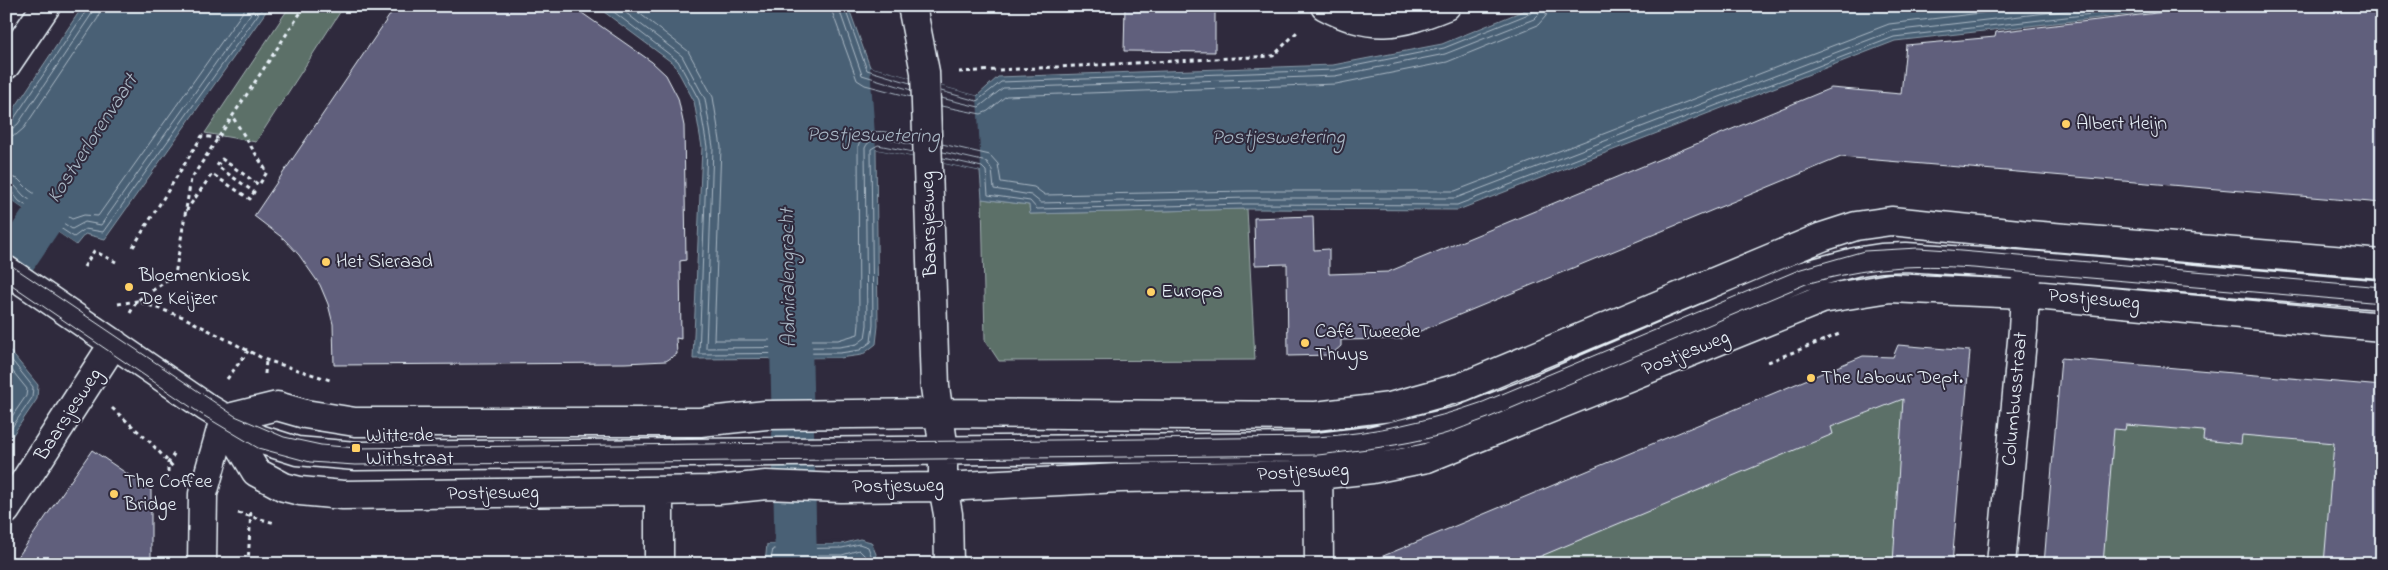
<svg xmlns="http://www.w3.org/2000/svg" width="2388" height="570" font-family="'Indie Flower',sans-serif">
	<style>
		.green { fill: #5b6f68; stroke: #a2b0b0 }
		.water { fill: #4a6175; stroke: #899ba9 }
		.pier { fill: #2f2a3d }
		.lines { fill: none; stroke-linecap: round; stroke-linejoin: round }
		.shore { stroke: #a9b7c4; stroke-width: 1 }
		.canal { stroke: #4a6175; stroke-width: 42 }
		.building { fill: #615e7c; stroke: #e8f1f8 }
		.minor-casing { stroke: #e8f1f8; stroke-width: 31 }
		.path { stroke: #e8f1f8; stroke-width: 3; stroke-dasharray: 4 4; stroke-linecap: butt }
		.minor { stroke: #2f2a3d; stroke-width: 28 }
		.tram { stroke: #e8f1f8; stroke-width: 1 }
		.poi-dot { fill: #ffd166; stroke: #2f2a3d; stroke-width: 2 }
		.labels { text-anchor: middle; dominant-baseline: central; stroke-width: 4; stroke-linejoin: round; paint-order: stroke }
		.poi-label { font-size: 20px; fill: #e8f1f8; stroke: #2f2a3d; text-anchor: start }
		.street-label { font-size: 20px; fill: #e8f1f8; stroke: #2f2a3d }
		.water-label { font-size: 21px; font-style: italic; fill: #a9b7c4; stroke: #2f2a3d }
	</style>
	<rect width="100%" height="100%" fill="#2f2a3d"/>
	<filter id="ink" filterUnits="userSpaceOnUse"><feTurbulence type="fractalNoise" baseFrequency=".02" numOctaves="2"/><feDisplacementMap in="SourceGraphic" scale="10" xChannelSelector="R" yChannelSelector="G"/><feConvolveMatrix kernelMatrix="1 2 1 2 8 2 1 2 1" color-interpolation-filters="sRGB"/></filter>
	<g filter="url(#ink)">
		<path class="green" d="M290,6H344L256,142L205,133Z
			M982,199L1029,205L1030,214L1247,209L1255,360L999,361L985,340Z
			M1883,390L1918,392L1906,564H1491Z
			M2082,403L2371,418L2356,564H2072Z"/>
		<path class="water" d="M83,6H270L105,239L85,234L76,245L16,204L6,193V121Z
			M596,6H848L870,67L977,96L998,77L1333,65L1442,44L1535,6H2206L1895,41L1458,210L1247,209L1030,214L1029,205L982,199L980,171L876,149L878,326L876,344L862,355L840,358L693,359L702,147L694,101L674,64Z
			M6,346L38,385L37,399L6,445Z
			M860,539L871,542L876,554V564H765L767,544H842Z"/>
		<path class="pier" d="M870,67L977,96L981,171L876,149Z
			M16,204L76,245L75,247L14,206Z
			M840,358V361H766V359Z
			M767,541H842V544H767Z"/>
		<g class="lines">
			<path class="shore" d="M606,6L678,61L699,100L707,147L699,354L840,353L860,350L871,342L873,325L871,149L878,145L913,152
				M617,6L682,56L705,99L713,147L706,348L839,347L857,344L865,338L867,325L865,148C872,131 898,142 912,145
				M630,6L688,51L713,97L721,147L714,340H838L858,334L859,324L858,146C866,122 894,134 912,138
				M830,6L857,80L865,85L911,97
				M838,6L862,75L911,90
				M844,6L867,70L910,83
				M941,91L977,101L1001,82L1334,70L1444,48L1531,13L1534,6
				M941,98L979,107L1003,88L1335,76L1445,54L1534,19L1539,14L1541,6
				M941,106L981,114L988,111L1006,96L1336,84L1447,62L1538,25L1546,16L1548,6
				M6,123L13,120L86,11L87,6
				M6,129L13,128L18,124L91,15L94,6
				M6,136L16,135L24,128L98,18L101,6
				M942,144L990,155L998,164L1001,182L1034,187L1045,195L1247,191H1455L1889,24L2039,6
				M943,152L987,162L992,170L994,189L1031,195L1041,203L1247,198H1456L1892,31L2106,6
				M943,158L982,167L986,171L988,195L1030,201L1037,209L1247,204L1457,205L1894,37L2161,6
				M6,176L18,179L29,190L72,219L84,215L98,216L247,6
				M6,184L15,186L24,196L72,229L85,222L101,225L256,6
				M6,190L11,191L19,201L74,237L85,229L103,232L264,6
				M6,353L33,387L32,398L6,436
				M6,363L27,389L26,396L6,425
				M770,564L773,549L842,548L859,544L868,547L871,555L872,564
				M776,564L779,555H842L859,550L865,556V564
				M784,564L842,562L855,559L858,564"/>
			<path class="canal" d="M6,272L73,173
				M790,299L796,564"/>
		</g>
		<path class="building" d="M396,6H572L652,62L666,75L678,98L684,126L686,260L680,261L681,339L676,338L677,354L666,361L625,363L334,365L333,324L328,304L320,285L299,255L284,239L254,216Z
			M1125,6H1215V52L1124,51Z
			M2216,6H2382V203L1841,157L1401,339L1341,340V346L1331,355L1288,356L1287,264L1255,265L1254,218L1313,216L1314,250L1329,249V274L1388,272L1831,88L1901,94L1906,45L1995,37L1996,32Z
			M1898,345L1970,351L1952,564H1893L1903,399L1831,427L1833,434L1522,564H1364L1863,356L1893,357Z
			M2061,358L2382,386V564H2324L2334,443L2242,435L2241,444L2203,440L2204,431L2126,425L2125,430L2114,429L2103,564H2044Z
			M92,450L151,490V564H13Z"/>
		<g class="lines">
			<g class="minor-casing">
				<path id="minor" d="M912,6L925,72L935,387L943,443V487L948,514L949,564
					M1325,6C1371,31 1399,25 1446,6
					M6,65L46,6
					M6,270L206,407L259,439L297,451L356,456L1318,447L1370,441L1462,420L1525,395L1803,276L1855,262L1881,258L1906,257L2027,265L2382,295
					M224,419L277,406L305,414L355,422H700L766,415L939,413L1316,416L1390,407L1462,387L1822,237L1856,226L1891,221L2029,235L2382,264
					M225,421L256,472L284,487L300,491L343,495L718,490L766,485L841,488L943,487L1120,478L1318,475L1372,469L1427,458L1822,299L1890,288L2023,294L2382,327
					M1318,457L1319,564
					M6,510L114,343
					M202,564L203,494L224,419
					M659,564V492
					M2001,564L2023,330L2026,276"/>
			</g>
			<path class="path" d="M959,72L1273,56L1299,30
				M186,211L212,174L250,199L254,192L217,166L222,159L259,185L267,172L232,116
				M133,247L202,136L218,138
				M84,267L94,251L116,262
				M118,304L137,301L183,317L266,360L330,380
				M130,313L137,301L175,275L191,179L305,6
				M1768,362L1842,333
				M265,374L266,360
				M227,379L248,351
				M112,408L150,442L174,468
				M168,480V463L176,451
				M238,513L275,523
				M248,564L251,509"/>
			<use href="#minor" class="minor"/>
			<path class="tram" d="M6,262L235,416L284,437L321,445L356,448L1317,437C1375,433 1429,421 1483,402L1801,269L1864,251L1918,248L1949,250L2382,287
				M6,281L201,414L258,448L310,462L355,465L1318,455C1360,450 1401,446 1441,435C1457,431 1472,423 1488,418L1806,284C1867,267 1911,264 1973,268L2382,303"/>
		</g>
	</g>
	<g class="poi-dot">
		<circle cx="2066" cy="124" r="5"/>
		<circle cx="326" cy="262" r="5"/>
		<circle cx="129" cy="287" r="5"/>
		<circle cx="1151" cy="292" r="5"/>
		<circle cx="1305" cy="343" r="5"/>
		<circle cx="1811" cy="378" r="5"/>
		<rect x="351" y="443" width="10" height="10" rx="2.5"/>
		<circle cx="114" cy="494" r="5"/>
	</g>
	<g class="labels">
		<g class="poi-label">
			<text x="2076" y="124">Albert Heijn</text>
			<text x="336" y="262">Het Sieraad</text>
			<text x="139" y="276">Bloemenkiosk<tspan x="139" dy="23">De Keijzer</tspan></text>
			<text x="1161" y="292">Europa</text>
			<text x="1315" y="332">Café Tweede<tspan x="1315" dy="23">Thuys</tspan></text>
			<text x="1821" y="378">The Labour Dept.</text>
			<text x="366" y="436">Witte de<tspan x="366" dy="23">Withstraat</tspan></text>
			<text x="124" y="482">The Coffee<tspan x="124" dy="23">Bridge</tspan></text>
		</g>
		<g class="street-label">
			<text transform="translate(930 224) rotate(-92)">Baarsjesweg</text>
			<text transform="translate(2094 300) rotate(5)">Postjesweg</text>
			<text transform="translate(1686 354) rotate(-22)">Postjesweg</text>
			<text transform="translate(2016 399) rotate(-85)">Columbusstraat</text>
			<text transform="translate(69 415) rotate(-57)">Baarsjesweg</text>
			<text transform="translate(1303 473) rotate(-3)">Postjesweg</text>
			<text transform="translate(898 487) rotate(-1)">Postjesweg</text>
			<text transform="translate(493 494) rotate(-1)">Postjesweg</text>
		</g>
		<g class="water-label">
			<text transform="translate(873 136) rotate(1)">Postjeswetering</text>
			<text x="1278" y="138">Postjeswetering</text>
			<text transform="translate(93 139) rotate(-57)">Kostverlorenvaart</text>
			<text transform="translate(789 278) rotate(-91)">Admiralengracht</text>
		</g>
	</g>
	<rect width="2388" height="570" fill="none" stroke="#2f2a3d" stroke-width="25"/>
	<rect x="12" y="12" width="2363" height="545" fill="none" stroke="#e8f1f8" stroke-width="2" filter="url(#ink)"/>
</svg>
